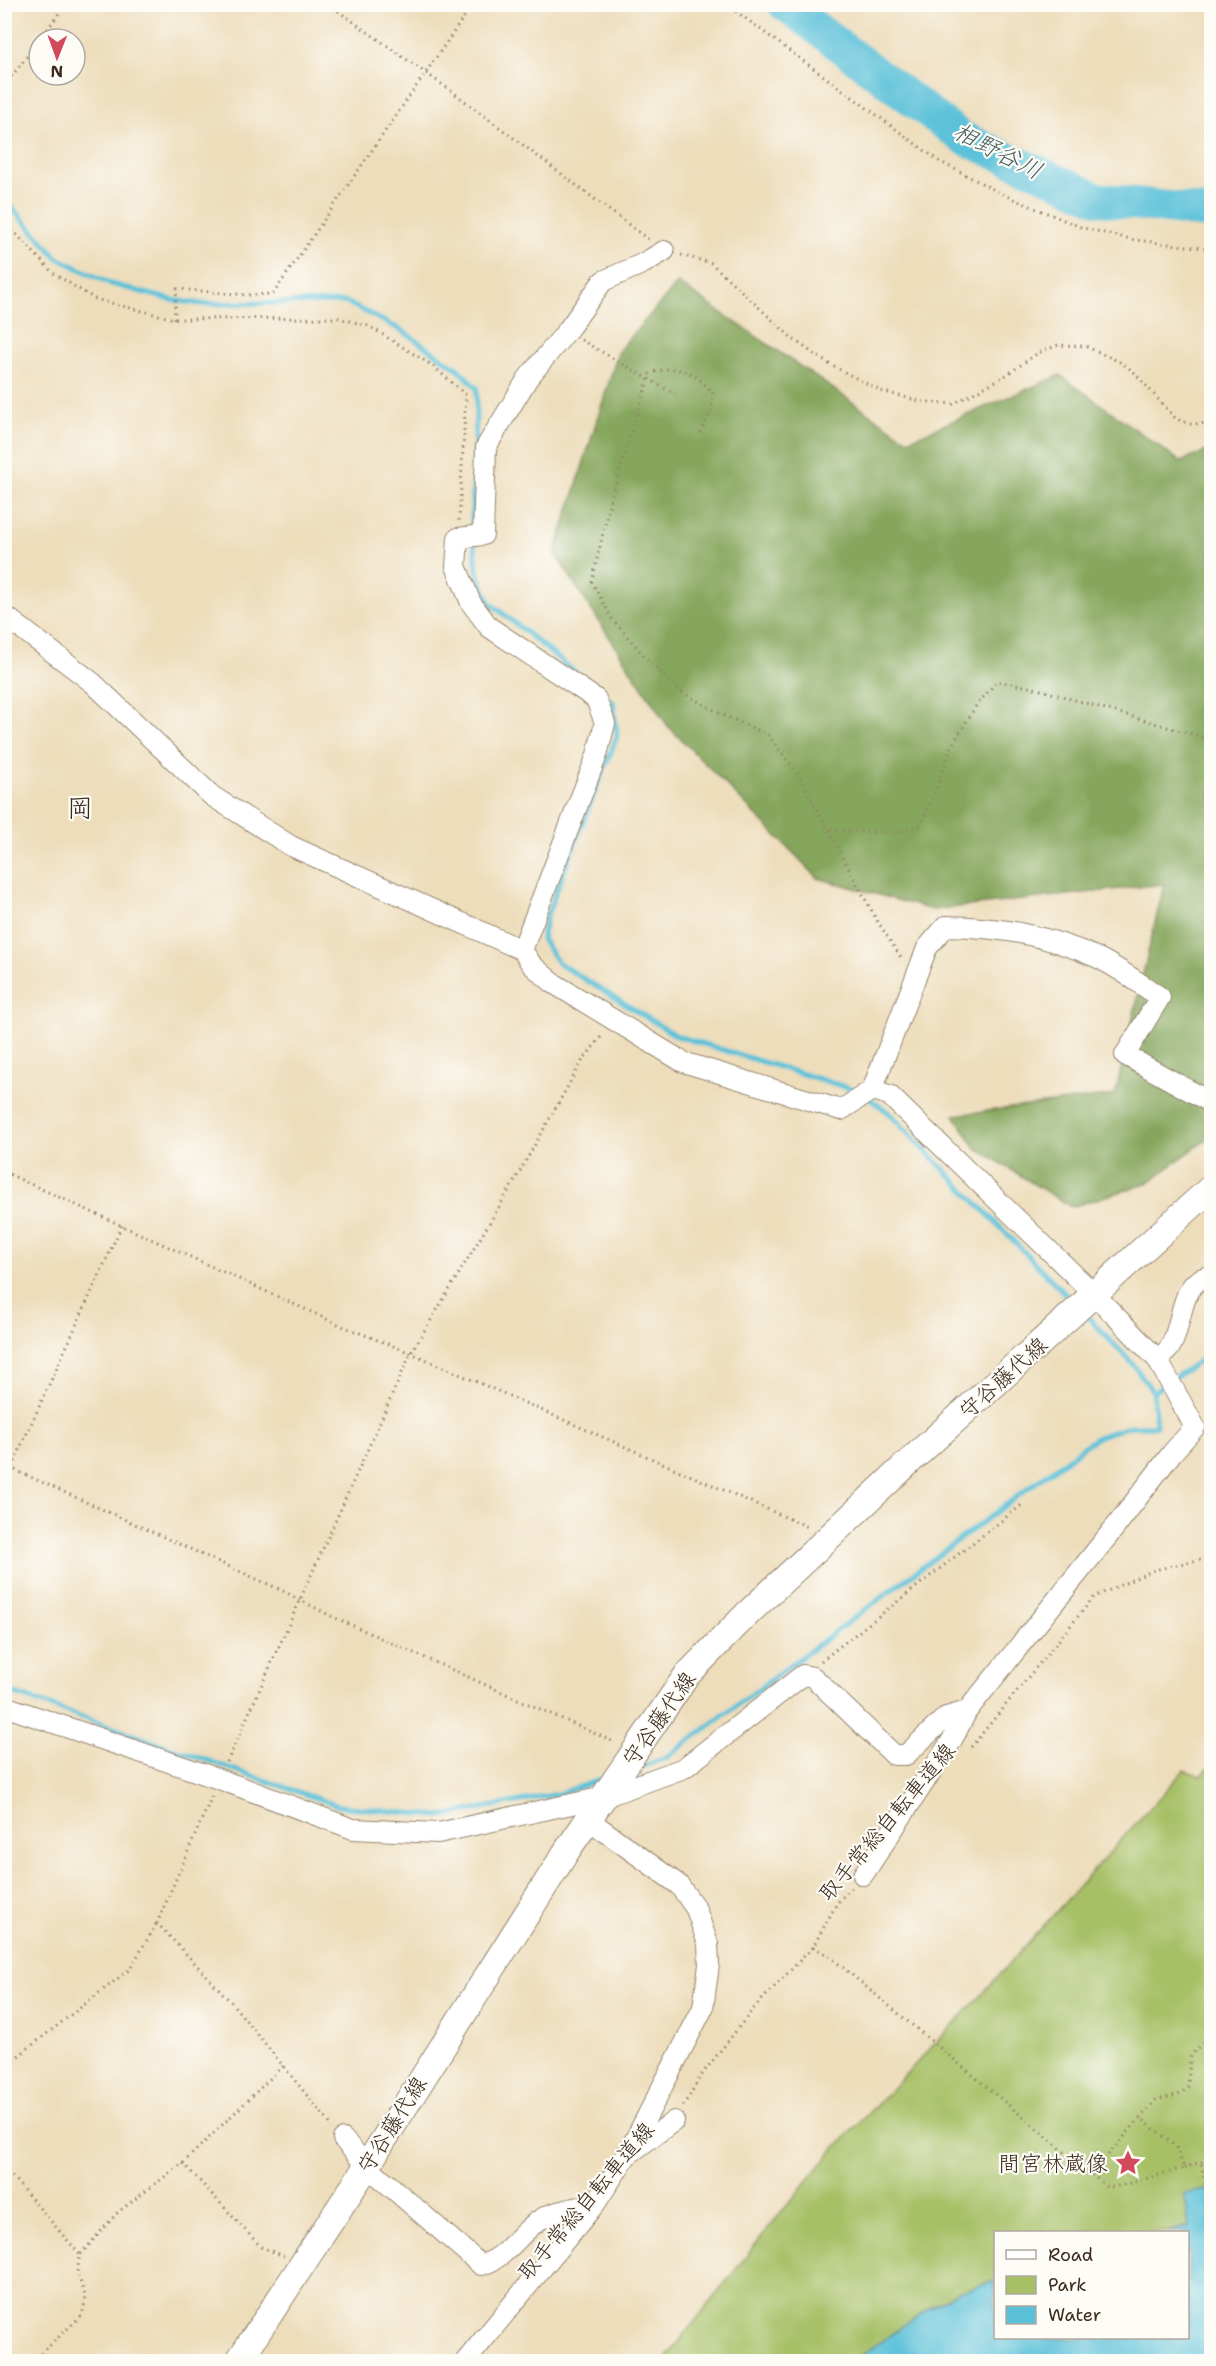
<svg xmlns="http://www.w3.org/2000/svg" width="1216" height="2366" font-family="'Shantell Sans','Klee One',sans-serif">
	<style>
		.green { fill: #a7c066; stroke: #717542; stroke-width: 1.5 }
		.forest { fill: #85a65b; stroke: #60683c; stroke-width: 1.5 }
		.water { fill: #5bc1d9; stroke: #4b767c; stroke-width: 1.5 }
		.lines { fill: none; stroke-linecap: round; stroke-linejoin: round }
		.stream { stroke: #5bc1d9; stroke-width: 5 }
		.river { stroke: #5bc1d9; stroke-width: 33 }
		.minor-casing { stroke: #94846c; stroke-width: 22 }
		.major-casing { stroke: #94846c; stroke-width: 28 }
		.path { stroke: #94846c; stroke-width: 3; stroke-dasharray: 1.5 4.5; stroke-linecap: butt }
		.minor { stroke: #fff; stroke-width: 20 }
		.major { stroke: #fff; stroke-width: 26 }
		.labels { text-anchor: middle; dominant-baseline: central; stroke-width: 4.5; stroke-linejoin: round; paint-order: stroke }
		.street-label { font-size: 22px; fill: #3b2a1e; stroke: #fdfcf7 }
		.poi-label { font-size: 22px; fill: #3b2a1e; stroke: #fdfcf7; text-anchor: end }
		.water-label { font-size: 24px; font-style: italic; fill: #465f5f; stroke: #fdfcf7 }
		.quarter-label { font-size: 26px; fill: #3b2a1e; stroke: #fdfcf7 }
	</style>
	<rect width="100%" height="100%" fill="#fdfcf7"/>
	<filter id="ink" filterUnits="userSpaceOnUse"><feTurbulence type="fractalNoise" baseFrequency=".0167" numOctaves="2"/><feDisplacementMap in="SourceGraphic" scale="12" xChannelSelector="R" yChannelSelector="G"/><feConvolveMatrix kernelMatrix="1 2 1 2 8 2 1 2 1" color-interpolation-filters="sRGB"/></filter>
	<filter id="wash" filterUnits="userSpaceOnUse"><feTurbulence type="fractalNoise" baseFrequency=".008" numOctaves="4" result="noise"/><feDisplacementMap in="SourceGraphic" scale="24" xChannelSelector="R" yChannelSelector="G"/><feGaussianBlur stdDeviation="1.35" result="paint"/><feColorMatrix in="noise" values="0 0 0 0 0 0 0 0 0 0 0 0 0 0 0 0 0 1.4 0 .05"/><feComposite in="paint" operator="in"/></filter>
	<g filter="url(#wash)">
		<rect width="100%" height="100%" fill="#edddbb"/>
		<path class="green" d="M1211,1764L1212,2189L1185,2194L1189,2226L1167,2232H996L995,2281L958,2292L932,2306L853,2361L663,2362L770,2226L835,2148L972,2005L1184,1770L1202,1776Z"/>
		<path class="forest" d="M678,283L908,440L1060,375L1181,462L1211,449V1136L1146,1184L1071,1207L976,1148L954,1115L1115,1095L1164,884L933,910L818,878L667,725L555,554L619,350Z"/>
		<path class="water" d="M1211,2189V2361H853L932,2306L958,2292L995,2281L996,2338H1188V2232H1167L1189,2226L1185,2194Z"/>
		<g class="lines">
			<path class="stream" d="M4,199L58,258L111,284L172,300L202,304L346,302L401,330L457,368L477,388L472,517L477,571L490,603L587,682
				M602,694L613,702L617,736L547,915L542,939L558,963L677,1036L862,1092
				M869,1098L888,1112L1074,1303
				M1153,1392L1201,1360L1212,1359
				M4,1690L339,1806L440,1816L558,1794L605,1778
				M634,1769L666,1758L1097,1437L1130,1426H1156L1153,1392L1133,1364L1083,1312"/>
			<path class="river" d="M784,4L963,138L1098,199L1212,213"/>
		</g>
	</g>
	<g filter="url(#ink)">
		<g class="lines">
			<g class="minor-casing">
				<path id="minor" d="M4,615L93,683L212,796L291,846L522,950L532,965L553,983L683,1062L841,1110L872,1090L889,1095L1095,1295L1157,1359L1195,1427L1172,1453L1116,1526L967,1711L952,1740L863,1875
					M522,950L597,755L605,723L596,699L489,627L471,603L456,566L458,538L483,535L486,447L528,378L567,331L603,281L644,263L664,251
					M872,1090L927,948L946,926C1000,927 1047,935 1098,958C1119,968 1140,984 1160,997L1125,1055L1212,1103
					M1157,1359C1160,1357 1165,1353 1168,1350C1184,1330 1177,1278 1212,1276
					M4,1706L219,1779L353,1829L438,1833L604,1797L684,1768L803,1675L813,1677L894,1755H906L946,1717L967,1711
					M343,2139L367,2166L481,2265C508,2258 519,2232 541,2219C556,2210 578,2208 595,2204
					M629,2154L674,2121
					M465,2362L595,2204L627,2155L703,2008L709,1965L708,1944L696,1909L679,1885L589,1820"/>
			</g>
			<g class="major-casing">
				<path id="major" d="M238,2362L367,2166L568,1849L687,1675L746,1615L910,1461L1212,1187"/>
			</g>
			<path class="path" d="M328,4L450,90L649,240
				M726,4L939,161L1006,196L1083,228L1135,240L1212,249
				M40,39L66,4
				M4,86L39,41
				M4,221L53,273L95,299L174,319L339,318L369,326L433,366L466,395L459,521
				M681,255L711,263L793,339L827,363L881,391L919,401L953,404L1005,376L1038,353L1058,345L1085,346L1122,363L1134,372L1176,419L1191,424L1212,423
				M174,319L177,289L248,295L273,294L473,4
				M581,340L675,394
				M700,433L712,410L713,393C696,373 677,362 650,374L611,497L592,582L612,619L647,659L678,690L717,712L768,735L798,774L876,919L902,959
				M830,830L896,833L920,825L935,792L951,747L976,706L997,681L1034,688L1212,740
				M4,1172L342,1326L411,1353L808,1527
				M4,1465L281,1590L329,1615L614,1742
				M4,1490L22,1444L122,1225
				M821,1661L1023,1504
				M971,1747L1094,1597L1154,1570L1212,1557
				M227,1762L411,1353L511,1187L581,1063L603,1034
				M212,1796L157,1923L231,2002L332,2126
				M813,1947L828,1955L1107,2187L1120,2186L1184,2168L1176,2147L1141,2118
				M4,2067L130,1969L157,1923
				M683,2106L703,2073L754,2008L813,1947L837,1903L852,1887
				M1108,2155L1156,2100L1181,2094L1188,2086L1190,2058L1196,2049L1205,2042L1212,2041
				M183,2163L283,2066
				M1201,2164L1207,2190
				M4,2167L80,2255
				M1184,2168L1212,2158
				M32,2362L82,2315L86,2298L77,2272L80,2255L118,2212L183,2163L261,2247L284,2256"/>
			<use href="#minor" class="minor"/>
			<use href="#major" class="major"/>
		</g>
	</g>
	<defs>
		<g id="sight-bare" transform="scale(2.07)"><path d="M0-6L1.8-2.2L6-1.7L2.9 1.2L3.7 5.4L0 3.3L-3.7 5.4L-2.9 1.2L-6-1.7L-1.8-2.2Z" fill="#d1495b" stroke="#fdfcf7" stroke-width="2.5" paint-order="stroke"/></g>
	</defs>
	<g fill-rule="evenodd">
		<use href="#sight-bare" x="1128" y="2163"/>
	</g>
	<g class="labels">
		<g class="street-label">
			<text transform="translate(1003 1378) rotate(-42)">守谷藤代線</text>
			<text transform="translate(659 1719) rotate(-55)">守谷藤代線</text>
			<text transform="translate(887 1822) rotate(-50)">取手常総自転車道線</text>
			<text transform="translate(392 2125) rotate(-58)">守谷藤代線</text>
			<text transform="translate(586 2201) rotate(-50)">取手常総自転車道線</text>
		</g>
		<g class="poi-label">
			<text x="1108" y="2163">間宮林蔵像</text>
		</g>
		<g class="water-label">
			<text transform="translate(998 151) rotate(27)">相野谷川</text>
		</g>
		<g class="quarter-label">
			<text x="80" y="807">岡</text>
		</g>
	</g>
	<rect width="1216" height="2366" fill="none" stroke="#fdfcf7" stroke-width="24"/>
	<rect x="994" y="2231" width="195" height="108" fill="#fdfcf7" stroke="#afa8a0" stroke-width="1.5"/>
	<rect x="1006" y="2250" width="30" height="9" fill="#ffffff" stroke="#afa8a0" stroke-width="1.5"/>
	<text x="1048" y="2261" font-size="18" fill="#3b2a1e">Road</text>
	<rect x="1006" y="2276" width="30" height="18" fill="#a7c066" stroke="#afa8a0" stroke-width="1.5"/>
	<text x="1048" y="2291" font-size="18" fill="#3b2a1e">Park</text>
	<rect x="1006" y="2306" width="30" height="18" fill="#5bc1d9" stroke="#afa8a0" stroke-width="1.5"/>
	<text x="1048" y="2321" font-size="18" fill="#3b2a1e">Water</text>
	<g transform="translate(57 57) rotate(181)"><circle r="28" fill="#fdfcf7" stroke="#afa8a0" stroke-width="1.5"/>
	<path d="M0-4.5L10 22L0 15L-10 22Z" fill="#d1495b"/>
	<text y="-9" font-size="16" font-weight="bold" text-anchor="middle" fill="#3b2a1e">N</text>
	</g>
</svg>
